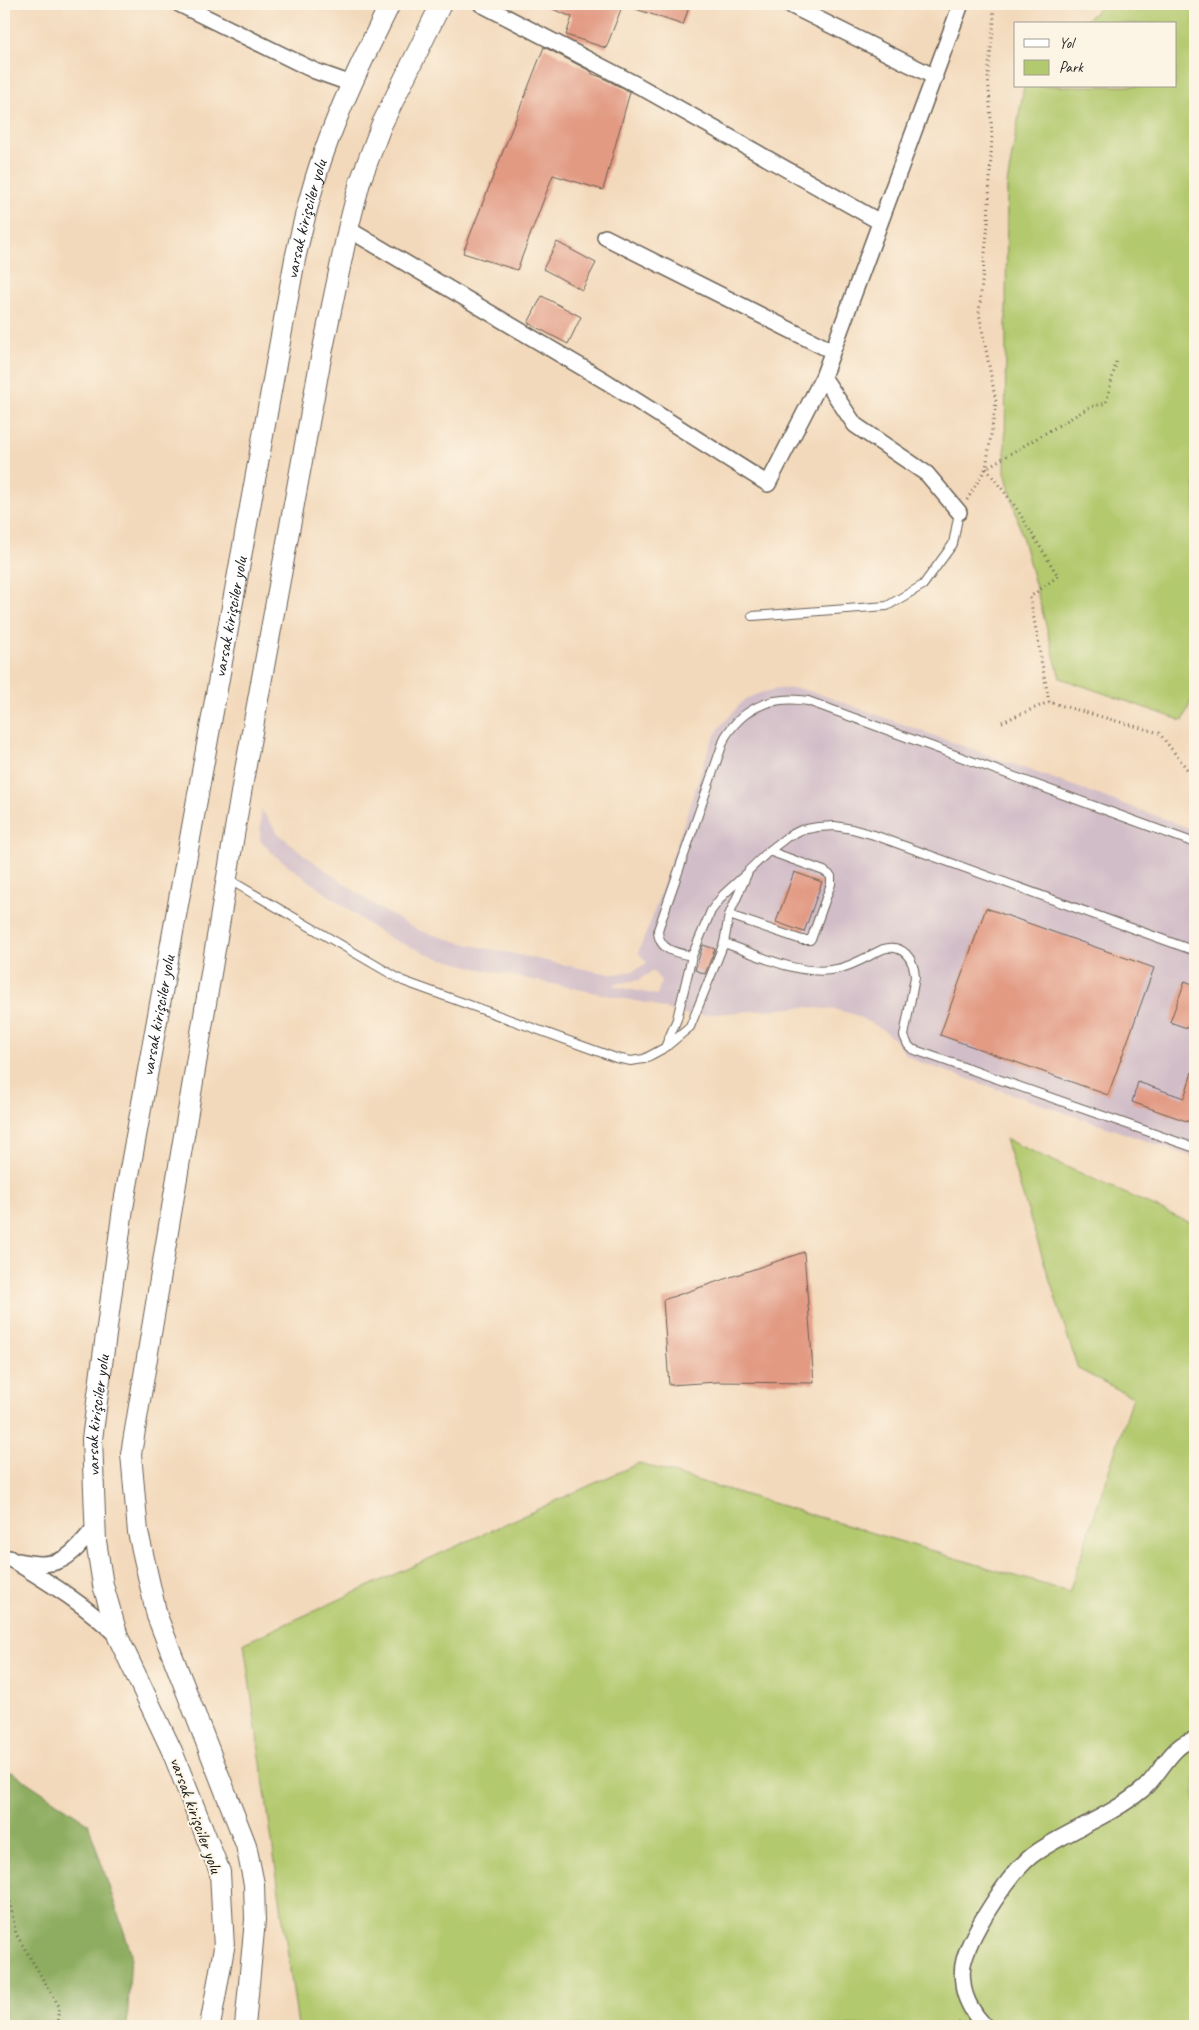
<svg xmlns="http://www.w3.org/2000/svg" width="1199" height="2030" font-family="Caveat,sans-serif">
	<style>
		.industrial { fill: #d1bdc8; fill-rule: evenodd }
		.green { fill: #b3c96e; stroke: #687245 }
		.forest { fill: #8ead61; stroke: #55643e }
		.building { fill: #e29a83 }
		.lines { fill: none; stroke-linecap: round; stroke-linejoin: round }
		.service-casing { stroke: #675e54; stroke-width: 10 }
		.minor-casing { stroke: #675e54; stroke-width: 18 }
		.tertiary-casing { stroke: #675e54; stroke-width: 22 }
		.path { stroke: #675e54; stroke-width: 3; stroke-dasharray: 1 4; stroke-linecap: butt }
		.service { stroke: #fff; stroke-width: 8 }
		.minor { stroke: #fff; stroke-width: 15 }
		.tertiary { stroke: #fff; stroke-width: 20 }
		.labels { text-anchor: middle; dominant-baseline: central; stroke-width: 4; stroke-linejoin: round; paint-order: stroke }
		.street-label { font-size: 18px; fill: #1c1c1c; stroke: #fcf5e5 }
	</style>
	<rect width="100%" height="100%" fill="#fcf5e5"/>
	<filter id="ink" filterUnits="userSpaceOnUse"><feTurbulence type="fractalNoise" baseFrequency=".02" numOctaves="2"/><feDisplacementMap in="SourceGraphic" scale="10" xChannelSelector="R" yChannelSelector="G"/><feConvolveMatrix kernelMatrix="1 2 1 2 8 2 1 2 1" color-interpolation-filters="sRGB"/></filter>
	<filter id="wash" filterUnits="userSpaceOnUse"><feTurbulence type="fractalNoise" baseFrequency=".0096" numOctaves="4" result="noise"/><feDisplacementMap in="SourceGraphic" scale="20" xChannelSelector="R" yChannelSelector="G"/><feGaussianBlur stdDeviation="1.12" result="paint"/><feColorMatrix in="noise" values="0 0 0 0 0 0 0 0 0 0 0 0 0 0 0 0 0 1.4 0 .05"/><feComposite in="paint" operator="in"/></filter>
	<g filter="url(#wash)">
		<rect width="100%" height="100%" fill="#f3d9bb"/>
		<path class="industrial" d="M796,688L817,693L1195,830V1158L917,1061L905,1054L897,1042L882,1029L853,1014L837,1010L805,1007L703,1015H686L655,1006V1005L484,970L435,957L392,939L373,928L274,855L260,840L261,809L278,833L303,854L380,909L420,931L458,942L598,972L615,974L633,971L647,963L638,952L651,921L710,745L719,728L745,699L760,693L777,689ZM653,971L661,981L657,995L614,986V984L638,980Z"/>
		<path class="green" d="M1105,4H1195V691L1183,721L1060,678L1005,472L1007,184L1024,86H1175V24H1081Z
			M1005,1139L1195,1225V2026H298L244,1643L639,1463L1069,1592L1133,1397L1078,1369Z"/>
		<path class="forest" d="M4,1772H12L88,1823L131,1953L127,2026H4Z"/>
		<g id="blocks">
			<path class="building" d="M540,4H623L606,48L566,35L572,17Z
				M627,4H690L683,25L627,6Z
				M544,47L592,72V74L601,77L630,92L603,190L553,175L517,270L463,253Z
				M557,242L596,263L582,290L543,269Z
				M542,296L581,317L568,344L528,323Z
				M794,872L822,882L804,932L776,922Z
				M986,908L1154,968L1108,1095L940,1035Z
				M703,945L715,949L705,974L695,970Z
				M1185,981L1195,985V1031L1170,1022Z
				M1192,1072L1195,1073V1124L1132,1102L1138,1082L1184,1098Z
				M804,1252L814,1383L717,1382L669,1385L663,1300Z"/>
		</g>
	</g>
	<g filter="url(#ink)">
		<use href="#blocks" fill-opacity="0" stroke="#675e54" stroke-width="1"/>
		<g class="lines">
			<g class="service-casing">
				<path id="service" d="M752,616L887,606L923,585L953,544L959,512
					M228,879L403,981L616,1058L631,1061L644,1059L666,1047L690,1027L724,943L729,915L749,870L769,851L787,837L801,830L818,827L835,826L852,829L874,835L1195,951
					M729,915L802,940H810L812,937L831,884V876L824,871L769,851
					M724,943C759,955 799,977 837,969C853,966 868,956 883,949C903,943 914,959 915,977L904,1036L908,1045L912,1049L1195,1148
					M692,956C676,953 658,950 658,930L725,737C744,707 773,695 808,701L1195,843
					M666,1045L677,1019L692,956L711,911L723,895L746,874"/>
			</g>
			<g class="minor-casing">
				<path id="minor" d="M179,4L315,71L352,84
					M481,4L639,86L880,222
					M788,4L935,77
					M348,229L607,382L768,484L823,377L961,4
					M605,237L832,351
					M823,377L855,425L927,474L959,512
					M9,1558C48,1582 85,1604 117,1636
					M19,1561C61,1571 71,1556 96,1526
					M985,2026C974,2015 964,1999 963,1983C962,1976 962,1967 964,1960C972,1931 1012,1868 1037,1852C1071,1829 1111,1816 1142,1790C1159,1777 1173,1741 1195,1740"/>
			</g>
			<g class="tertiary-casing">
				<g id="tertiary">
					<path id="s1" d="M210,2026L224,1948L220,1872L172,1751L118,1637L103,1585L96,1541L92,1439L123,1208L295,259C303,224 311,189 323,155C341,103 366,53 390,4"/>
					<path d="M245,2026L255,1920L254,1884L246,1845L157,1616L138,1532L131,1454L243,781L320,363L348,229L360,182L381,126L441,4"/>
				</g>
			</g>
			<path class="path" d="M967,500L986,468L996,402L979,313L988,223L992,135L988,75L994,21L993,4
				M1049,702L1030,597L1058,576L1015,506L986,468L1090,407L1106,403L1117,359
				M1002,722L1049,702L1159,733L1191,774L1195,776
				M4,1883L7,1887L16,1934L59,2006L57,2026
				M955,2026L962,2021"/>
			<use href="#service" class="service"/>
			<use href="#minor" class="minor"/>
			<use href="#tertiary" class="tertiary"/>
		</g>
	</g>
	<g class="labels">
		<g class="street-label">
			<text stroke="none"><textPath href="#s1" startOffset="1851">varsak kirişciler yolu</textPath></text>
			<text stroke="none"><textPath href="#s1" startOffset="1446">varsak kirişciler yolu</textPath></text>
			<text stroke="none"><textPath href="#s1" startOffset="1041">varsak kirişciler yolu</textPath></text>
			<text stroke="none"><textPath href="#s1" startOffset="636">varsak kirişciler yolu</textPath></text>
			<text transform="translate(196 1815) rotate(70)">varsak kirişciler yolu</text>
		</g>
	</g>
	<rect width="1199" height="2030" fill="none" stroke="#fcf5e5" stroke-width="20"/>
	<rect x="1014" y="22" width="162" height="65" fill="#fcf5e5" stroke="#a29e95"/>
	<rect x="1024" y="39" width="25" height="8" fill="#ffffff" stroke="#a29e95"/>
	<text x="1059" y="48" font-size="15" fill="#1c1c1c">Yol</text>
	<rect x="1024" y="60" width="25" height="15" fill="#b3c96e" stroke="#a29e95"/>
	<text x="1059" y="72" font-size="15" fill="#1c1c1c">Park</text>
</svg>
